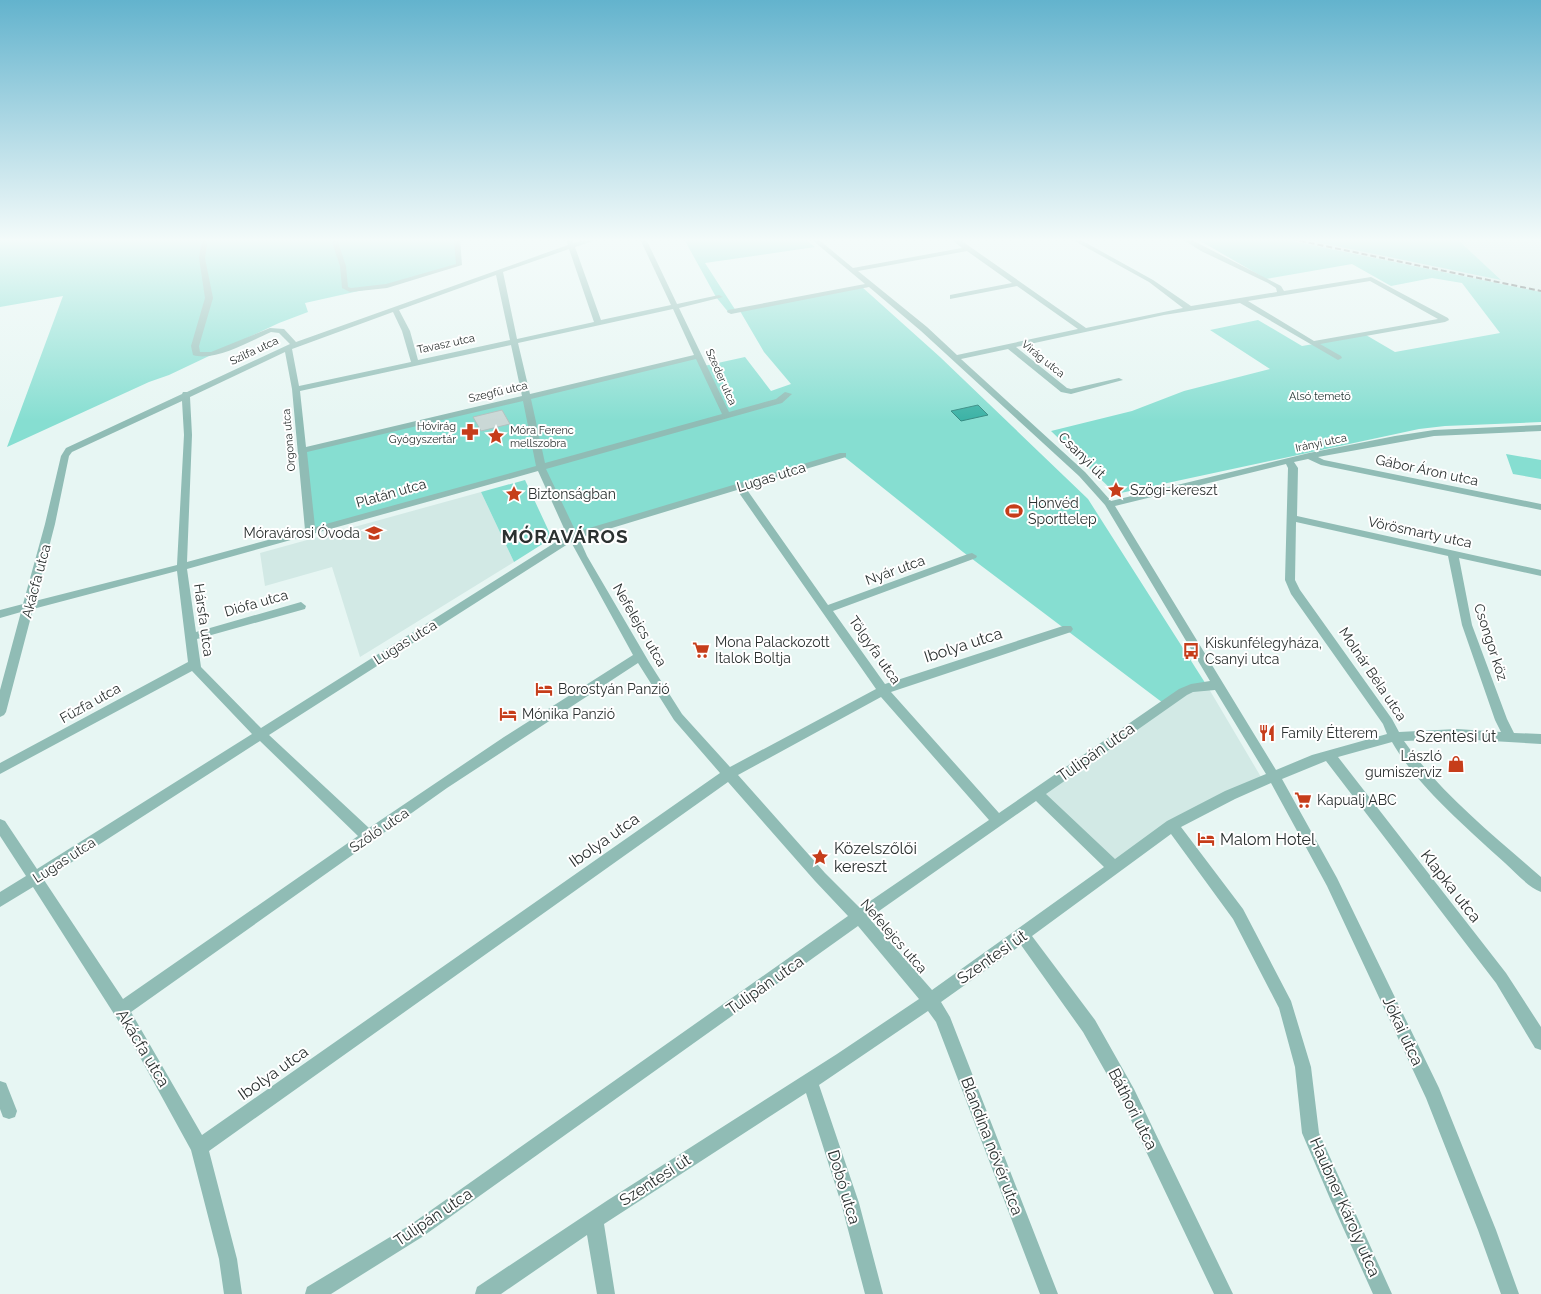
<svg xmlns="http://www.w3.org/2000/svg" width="1541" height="1294" font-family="Raleway,sans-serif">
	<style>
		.built { fill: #d2e9e5 }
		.green { fill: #86ded1 }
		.water { fill: #3bb2a5; stroke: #368b82 }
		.building { fill: #cad8d6; stroke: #b2c0be }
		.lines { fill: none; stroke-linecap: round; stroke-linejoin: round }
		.minor { fill: #90bcb5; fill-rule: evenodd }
		.rail { stroke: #454c4b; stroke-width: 2; stroke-dasharray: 6 3; stroke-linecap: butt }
		.labels { text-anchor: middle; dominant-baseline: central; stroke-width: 4; stroke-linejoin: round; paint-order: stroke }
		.far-street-label { font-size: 11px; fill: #2b3130; stroke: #fff }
		.far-park-label { font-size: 11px; fill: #1d312e; stroke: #fff }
		.far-poi-label { font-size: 11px; fill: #2b3130; stroke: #fff; text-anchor: end }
		.street-label { font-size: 14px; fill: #2b3130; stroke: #fff }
		.poi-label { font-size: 14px; fill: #2b3130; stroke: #fff; text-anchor: start }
		.near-street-label { font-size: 16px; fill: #2b3130; stroke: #fff }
		.near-poi-label { font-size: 16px; fill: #2b3130; stroke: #fff; text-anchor: start }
		.district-label { font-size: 19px; font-weight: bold; letter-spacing: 1px; fill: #2b3130; stroke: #fff }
	</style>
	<rect width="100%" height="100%" fill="#e7f6f3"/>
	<path class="built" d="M1282,239H1306L1500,279L1457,239H1541V292Z
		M481,492L514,562L360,657L332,567L265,586L260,553Z
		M1209,689L1261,777L1116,863L1041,794L1192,690Z"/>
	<path class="green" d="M0,239H471L459,241L461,263L399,282L305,303L308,312L279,323L169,375L149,382L7,447L63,296L0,307Z
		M684,239H805L815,247L705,263L736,311L729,313L716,297Z
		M1197,239H1282L1541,292V422L1445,426L1419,429L1116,494L1051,431L1132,411L1184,391L1270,369L1210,330L1258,320L1302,346L1366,335L1395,352L1500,333L1462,283L1432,278L1391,286L1352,264L1266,279Z
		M1306,239H1457L1501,280L1321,243Z
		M862,287L940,357L1088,499L1209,689L1192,690L1167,706L963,552L842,455L573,536L541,467L310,531L301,451L700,356L704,366L745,357L771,391L791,384L764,352L740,311Z
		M1506,454L1541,460V479L1513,474Z
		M525,480L552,538L514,562L481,492Z"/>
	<path class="water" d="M978,405L988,415L961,421L951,411Z"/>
	<path class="building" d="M502,410L510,424L481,431L473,417Z"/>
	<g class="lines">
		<path class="minor" d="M202,239H208L205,258L213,298L199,346L200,352H211L270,328L284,329L296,342L568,245L566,239H572L573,243L588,239H600L575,247L601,320L671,305L640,239H646L677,304L719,295L723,297L679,308L729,412L776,399L785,392L792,394L782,403L546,469L576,532L840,453H846V457L745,487L828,605L968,554L972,553L977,556L976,558L833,611L885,684L1063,626H1071L1073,629L1071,632L891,692L999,813L1179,689L1191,684L1210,681L1105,505L1079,476L921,331L869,287L731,314L727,312L728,310L865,284L811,239H818L853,268L962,248L951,239H959L1086,328L1183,308L1149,282L1071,239H1079L1153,280L1191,306L1277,292L1276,288L1268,283L1201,251L1182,239H1190L1281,286L1284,291L1371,277L1448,318L1449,320L1445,322L1320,344L1341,356L1342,358L1338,360L1240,303L1164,315L1016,347L1067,388L1071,389L1119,378L1123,380L1071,394L1061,392L1008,349L961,359L1085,472L1111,501L1309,453L1395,436L1434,430L1541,425V431L1434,436L1318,457L1324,460L1541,504V510L1321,465L1308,459L1294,462L1298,468L1297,516L1541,570V576L1459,558L1472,625L1507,719L1514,733L1541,734V744L1457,739L1404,741C1439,792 1494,836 1541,877V892C1528,887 1516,873 1505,863C1468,829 1417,786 1392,742L1338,757L1506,973L1541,1027V1050L1535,1048L1496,983L1326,761L1282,779L1337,878L1439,1088L1496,1230L1519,1294H1501L1478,1230L1426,1098L1327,886L1271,783L1235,799L1181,827L1243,909L1291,1001L1311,1067L1319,1133L1392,1294H1373L1331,1201L1302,1133L1295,1067L1279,1008L1233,919L1171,834L1032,936L1095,1020L1134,1089L1233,1294H1214L1122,1101L1083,1032L1021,945L941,1002L950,1017L1058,1294H1040L936,1022L928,1011L819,1085L859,1203L883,1294H865L841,1203L806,1093L604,1224L615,1294H597L587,1235L501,1294H475L477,1287L608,1200L837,1054L919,999L858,926L422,1237L331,1294H305L307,1287L410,1225L848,916L815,881L728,782L209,1151L237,1259L242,1294H224L219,1259L191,1150L130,1039L33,887L0,907V892L26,876L0,836V819L5,821L37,869L252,734L192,671L0,774V763L188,662L177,571L33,609L6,712L4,715L0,717V690L21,612L0,618V610L23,604L45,524L61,456L66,448L182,394L183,392H187L290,344L279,333L271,332C250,341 215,362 193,355L191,346L205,298L199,258ZM569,249L594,322L517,339L503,272ZM967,251L1012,283L950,295V299L1017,286L1078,329L957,355L927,327L858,271ZM496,275L510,340L418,360L410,331L399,310ZM1370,281L1438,319L1314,341L1248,301ZM673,309L694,355L530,394L518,343ZM393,312L402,331L411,362L299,386L292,349ZM511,345L522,396L306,447L300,391ZM285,352L292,389L305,530L187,562L192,435L190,397ZM696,359L722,414L545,463L531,399ZM182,401L184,435L177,565L35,601L55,524L69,456L72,452ZM523,401L536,466L315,527L307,452ZM1286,464L1288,468L1285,580L1291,594L1383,724L1387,734L1312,755L1276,770L1115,506ZM538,471L567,535L261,728L201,667L197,639L305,609L306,606L301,602L196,632L187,569ZM737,490L876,689L730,767L682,714L649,662L587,556L579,538ZM1296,522L1448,556L1462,625L1495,720L1501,732L1457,729L1399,732L1392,719L1300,590L1295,580ZM571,542L633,655L504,737L369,828L269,735ZM638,663L674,720L720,773L202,1135L131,1012L447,788ZM1215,690L1266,774L1225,791L1167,821L1115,859L1046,794L1187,695L1193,692ZM881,697L989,820L860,908L825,873L738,775ZM260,741L358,836L123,999L44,880ZM1036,801L1104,867L932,990L869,918Z
			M331,239H337L346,266L348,287L351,288L386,284L456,264L454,239H460L462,265L387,288L350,292L342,288L340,266Z
			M0,1081L6,1083L17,1111L15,1117L9,1119L3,1117L0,1109Z"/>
		<path class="rail" d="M1291,239L1541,291"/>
	</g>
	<linearGradient id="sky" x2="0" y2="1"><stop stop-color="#63b3cd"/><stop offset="0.57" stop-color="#f4fbfa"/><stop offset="1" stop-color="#f4fbfa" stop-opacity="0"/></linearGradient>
	<rect width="1541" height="421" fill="url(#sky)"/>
	<defs>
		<g id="pharmacy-bare" transform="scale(1.35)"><path d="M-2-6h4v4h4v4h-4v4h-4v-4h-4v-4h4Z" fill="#c63d1a" stroke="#fff" stroke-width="2.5" paint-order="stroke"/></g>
		<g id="sight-bare" transform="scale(1.35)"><path d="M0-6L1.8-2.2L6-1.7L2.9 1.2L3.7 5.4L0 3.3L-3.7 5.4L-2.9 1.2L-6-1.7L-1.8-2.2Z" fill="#c63d1a" stroke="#fff" stroke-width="2.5" paint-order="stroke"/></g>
		<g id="stadium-bare" transform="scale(1.35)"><path d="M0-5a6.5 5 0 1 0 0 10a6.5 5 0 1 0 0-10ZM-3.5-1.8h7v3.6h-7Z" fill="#c63d1a" stroke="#fff" stroke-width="2.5" paint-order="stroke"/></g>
		<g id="school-bare" transform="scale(1.35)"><path d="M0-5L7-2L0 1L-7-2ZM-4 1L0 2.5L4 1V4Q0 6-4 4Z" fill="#c63d1a" stroke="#fff" stroke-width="2.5" paint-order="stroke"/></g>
		<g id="supermarket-bare" transform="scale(1.35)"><path d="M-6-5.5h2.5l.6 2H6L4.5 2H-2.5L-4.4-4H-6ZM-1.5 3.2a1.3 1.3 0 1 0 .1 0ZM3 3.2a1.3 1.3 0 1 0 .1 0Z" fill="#c63d1a" stroke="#fff" stroke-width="2.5" paint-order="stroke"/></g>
		<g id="bus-bare" transform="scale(1.35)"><path d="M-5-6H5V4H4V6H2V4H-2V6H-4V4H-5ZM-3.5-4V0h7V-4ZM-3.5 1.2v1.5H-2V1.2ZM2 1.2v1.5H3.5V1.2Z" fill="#c63d1a" stroke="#fff" stroke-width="2.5" paint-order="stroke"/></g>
		<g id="hotel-bare" transform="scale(1.35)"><path d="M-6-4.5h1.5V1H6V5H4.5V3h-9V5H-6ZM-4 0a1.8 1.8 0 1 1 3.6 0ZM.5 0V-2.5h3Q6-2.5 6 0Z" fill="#c63d1a" stroke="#fff" stroke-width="2.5" paint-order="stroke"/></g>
		<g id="restaurant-bare" transform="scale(1.35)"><path d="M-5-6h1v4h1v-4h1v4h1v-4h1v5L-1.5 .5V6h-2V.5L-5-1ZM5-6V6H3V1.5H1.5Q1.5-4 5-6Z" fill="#c63d1a" stroke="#fff" stroke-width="2.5" paint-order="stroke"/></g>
		<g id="shop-bare" transform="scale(1.35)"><path d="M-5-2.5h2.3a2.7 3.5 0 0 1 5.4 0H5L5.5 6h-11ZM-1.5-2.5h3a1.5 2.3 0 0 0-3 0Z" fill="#c63d1a" stroke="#fff" stroke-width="2.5" paint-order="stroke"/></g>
	</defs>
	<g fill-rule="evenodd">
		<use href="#pharmacy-bare" x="470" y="432"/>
		<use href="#sight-bare" x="496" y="436"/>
		<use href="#sight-bare" x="1116" y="490"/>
		<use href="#sight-bare" x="514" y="494"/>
		<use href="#stadium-bare" x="1014" y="511"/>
		<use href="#school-bare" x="374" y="533"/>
		<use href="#supermarket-bare" x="701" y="650"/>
		<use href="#bus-bare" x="1191" y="651"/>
		<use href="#hotel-bare" x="544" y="689"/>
		<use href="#hotel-bare" x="508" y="714"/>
		<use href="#restaurant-bare" x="1267" y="733"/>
		<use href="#shop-bare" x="1456" y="764"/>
		<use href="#supermarket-bare" x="1303" y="800"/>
		<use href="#hotel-bare" x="1206" y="839"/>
		<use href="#sight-bare" x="820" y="857"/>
	</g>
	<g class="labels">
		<g class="far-street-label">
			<text transform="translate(446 344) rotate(-12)">Tavasz utca</text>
			<text transform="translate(254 351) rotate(-25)">Szilfa utca</text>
			<text transform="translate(1043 359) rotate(39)">Virág utca</text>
			<text transform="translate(721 377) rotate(66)">Szeder utca</text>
			<text transform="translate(498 392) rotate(-13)">Szegfű utca</text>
			<text transform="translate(289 440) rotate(-95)">Orgona utca</text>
			<text transform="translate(1321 443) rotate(-12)">Irányi utca</text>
		</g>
		<g class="far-park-label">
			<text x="1320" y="396">Alsó temető</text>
		</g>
		<g class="far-poi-label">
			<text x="456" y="426">Hóvirág<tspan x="456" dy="13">Gyógyszertár</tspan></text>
			<text x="510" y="430" text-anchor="start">Móra Ferenc<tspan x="510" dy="13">mellszobra</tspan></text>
		</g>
		<g class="street-label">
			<text transform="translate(1082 455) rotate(44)">Csanyi út</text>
			<text transform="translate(1427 470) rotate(12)">Gábor Áron utca</text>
			<text transform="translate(771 477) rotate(-17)">Lugas utca</text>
			<text transform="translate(391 493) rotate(-16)">Platán utca</text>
			<text transform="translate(1420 532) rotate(12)">Vörösmarty utca</text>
			<text transform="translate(895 570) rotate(-20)">Nyár utca</text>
			<text transform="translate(36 581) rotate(-75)">Akácfa utca</text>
			<text transform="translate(256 603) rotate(-16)">Diófa utca</text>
			<text transform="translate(204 620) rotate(82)">Hársfa utca</text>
			<text transform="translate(640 625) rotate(60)">Nefelejcs utca</text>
			<text transform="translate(405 642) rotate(-32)">Lugas utca</text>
			<text transform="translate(1491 642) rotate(72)">Csongor köz</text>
			<text transform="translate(875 650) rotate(55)">Tölgyfa utca</text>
			<text transform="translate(1373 674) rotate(56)">Molnár Béla utca</text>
			<text transform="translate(90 703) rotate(-29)">Fűzfa utca</text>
			<text transform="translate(379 830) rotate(-34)">Szőlő utca</text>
			<text transform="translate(64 860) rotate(-33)">Lugas utca</text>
			<text transform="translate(894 936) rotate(49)">Nefelejcs utca</text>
		</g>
		<g class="poi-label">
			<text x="1130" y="490">Szögi-kereszt</text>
			<text x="528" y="494">Biztonságban</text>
			<text x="1028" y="503">Honvéd<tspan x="1028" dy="16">Sporttelep</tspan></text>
			<text x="360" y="533" text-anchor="end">Móravárosi Óvoda</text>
			<text x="715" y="642">Mona Palackozott<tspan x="715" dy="16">Italok Boltja</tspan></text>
			<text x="1205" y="643">Kiskunfélegyháza,<tspan x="1205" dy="16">Csanyi utca</tspan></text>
			<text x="558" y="689">Borostyán Panzió</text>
			<text x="522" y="714">Mónika Panzió</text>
			<text x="1281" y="733">Family Étterem</text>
			<text x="1442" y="756" text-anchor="end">László<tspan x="1442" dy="16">gumiszerviz</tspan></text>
			<text x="1317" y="800">Kapualj ABC</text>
		</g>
		<g class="near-street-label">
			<text transform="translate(963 645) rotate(-18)">Ibolya utca</text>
			<text x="1456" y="736">Szentesi út</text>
			<text transform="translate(1096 752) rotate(-35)">Tulipán utca</text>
			<text transform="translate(604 840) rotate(-35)">Ibolya utca</text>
			<text transform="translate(1451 886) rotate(52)">Klapka utca</text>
			<text transform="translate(992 957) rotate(-35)">Szentesi út</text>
			<text transform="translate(765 985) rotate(-35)">Tulipán utca</text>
			<text transform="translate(1403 1031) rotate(65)">Jókai utca</text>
			<text transform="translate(143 1048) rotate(59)">Akácfa utca</text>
			<text transform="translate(273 1073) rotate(-35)">Ibolya utca</text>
			<text transform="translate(1133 1109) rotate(63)">Báthori utca</text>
			<text transform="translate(992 1146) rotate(69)">Blandina nővér utca</text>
			<text transform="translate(655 1180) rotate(-33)">Szentesi út</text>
			<text transform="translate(844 1187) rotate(73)">Dobó utca</text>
			<text transform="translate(1345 1207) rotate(66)">Haubner Károly utca</text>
			<text transform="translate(433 1217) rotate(-34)">Tulipán utca</text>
		</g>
		<g class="near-poi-label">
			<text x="1220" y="839">Malom Hotel</text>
			<text x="834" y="848">Közelszőlői<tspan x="834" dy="18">kereszt</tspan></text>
		</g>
		<g class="district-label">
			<text x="565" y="536">MÓRAVÁROS</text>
		</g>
	</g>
</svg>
